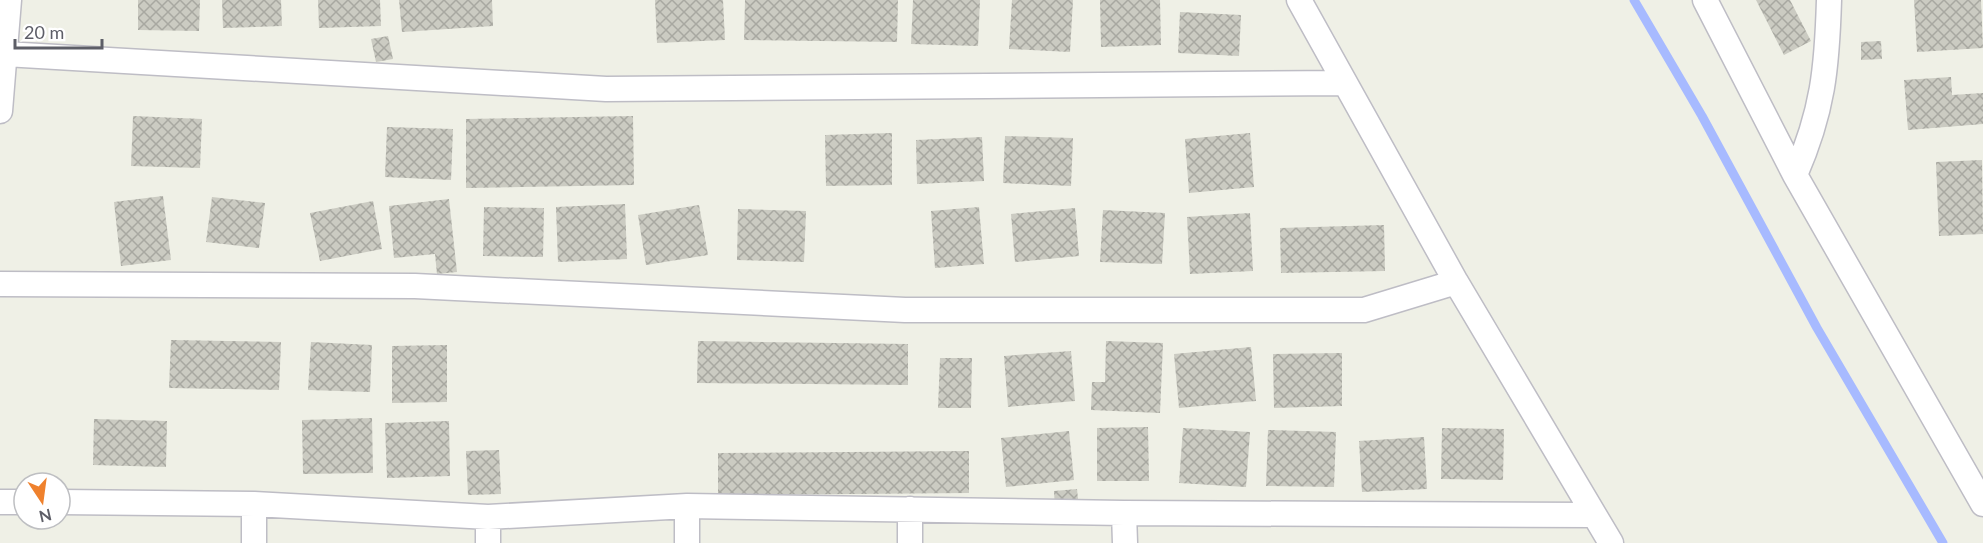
<svg xmlns="http://www.w3.org/2000/svg" width="1983" height="543" font-family="Lato,sans-serif">
	<style>
		.lines { fill: none; stroke-linecap: round; stroke-linejoin: round }
		.stream { stroke: #a7baff; stroke-width: 9 }
		.building { fill: url(#building-cross-hatch) }
		.street-casing { stroke: #bebdc5; stroke-width: 27 }
		.street { stroke: #fff; stroke-width: 24 }
	</style>
	<defs>
		<pattern id="building-cross-hatch" width="8" height="8" patternUnits="userSpaceOnUse" patternTransform="scale(1.5)"><rect width="8" height="8" fill="#cbcbc2"/><path d="M0 0l8 8M0 8l8-8" fill="none" stroke="#a8a8a1"/></pattern>
	</defs>
	<rect width="100%" height="100%" fill="#eff0e6"/>
	<g class="lines">
		<path class="stream" d="M1634,0L1702,116L1817,328L1943,543"/>
	</g>
	<path class="building" d="M138,0H200L199,31L138,30Z
		M222,0H281L282,26L223,28Z
		M318,0H380L381,26L319,28Z
		M399,0H492L493,26L402,32Z
		M655,0H723L725,40L657,43Z
		M745,0H898L897,42L744,40Z
		M913,0H980L978,46L911,44Z
		M1012,0H1073L1070,52L1009,49Z
		M1100,0H1160L1161,45L1101,47Z
		M1756,0H1790L1811,41L1784,55Z
		M1914,0H1981L1983,48L1917,52Z
		M1180,12L1241,15L1239,56L1178,53Z
		M388,36L393,59L376,62L371,39Z
		M1881,41L1882,59L1861,60V42Z
		M1951,77L1952,95L1983,93V124L1908,130L1904,80Z
		M133,116L202,119L200,168L131,166Z
		M633,116L634,185L466,188V119Z
		M387,127L453,129L451,180L385,177Z
		M892,133V185L826,186L825,135Z
		M1250,133L1254,187L1189,193L1185,139Z
		M1005,136L1073,138L1071,186L1003,183Z
		M982,137L984,181L917,184L916,140Z
		M1982,160L1983,234L1939,236L1936,162Z
		M163,196L171,260L121,266L114,202Z
		M212,197L265,203L259,248L206,242Z
		M449,199L457,272L437,274L435,254L394,258L389,206Z
		M373,201L382,249L320,261L310,213Z
		M625,204L627,259L558,262L556,207Z
		M699,205L708,255L646,265L638,215Z
		M484,207L544,208L543,257L483,256Z
		M979,207L984,264L935,268L931,211Z
		M1075,208L1079,256L1015,262L1011,214Z
		M738,209L806,211L804,262L737,260Z
		M1103,210L1165,213L1162,264L1100,262Z
		M1250,213L1253,271L1190,274L1187,217Z
		M1384,225L1385,271L1281,273L1280,228Z
		M171,340L281,342L279,390L169,388Z
		M698,341L908,344V385L697,383Z
		M1106,341L1163,343L1160,413L1091,410L1092,382H1105Z
		M311,342L372,345L370,392L308,390Z
		M447,345V402L392,403V346Z
		M1251,347L1256,401L1179,408L1174,354Z
		M1071,351L1075,401L1008,407L1004,356Z
		M1342,353V406L1274,408L1273,354Z
		M940,358H972L971,408H938Z
		M372,418L373,473L303,474L302,420Z
		M94,419L167,421L166,467L93,465Z
		M449,421L450,476L387,478L385,423Z
		M1148,427L1149,481H1097V428Z
		M1183,428L1250,432L1246,487L1179,483Z
		M1442,428L1504,429L1503,480L1441,479Z
		M1268,430L1336,432L1334,487L1266,486Z
		M1069,431L1074,480L1006,487L1001,438Z
		M1424,437L1427,489L1362,492L1359,441Z
		M499,450L501,494L468,495L466,451Z
		M969,451V493L718,495V453Z
		M1077,489L1079,509L1055,510L1054,491Z"/>
	<g class="lines">
		<g class="street-casing">
			<path id="street" d="M1299,0L1456,282L1611,543
				M1705,0L1795,175L1983,504
				M5,54L606,89L1345,83
				M0,111L9,0
				M1795,175C1823,111 1827,68 1829,0
				M0,284L415,286L905,310H1364L1456,282
				M0,502H24
				M60,502L254,504L488,517L687,506L1124,513L1593,515
				M254,504V543
				M687,506V543
				M1124,513L1125,543
				M488,543V517
				M910,543V509"/>
		</g>
		<use href="#street" class="street"/>
	</g>
	<g transform="translate(42 501) rotate(167)"><circle r="28" fill="#ffffff" stroke="#bebfc2" stroke-width="1.5"/>
	<path d="M0-4.5L10 22L0 15L-10 22Z" fill="#ef812d"/>
	<text y="-9" font-size="16" font-weight="bold" text-anchor="middle" fill="#5d5e67">N</text>
	</g>
	<path d="M15 39v9h87v-9" fill="none" stroke="#5d5e67" stroke-width="3"/>
	<text x="24" y="39" font-size="18" fill="#5d5e67" stroke="#ffffff" stroke-width="4.5" paint-order="stroke">20 m</text>
</svg>
